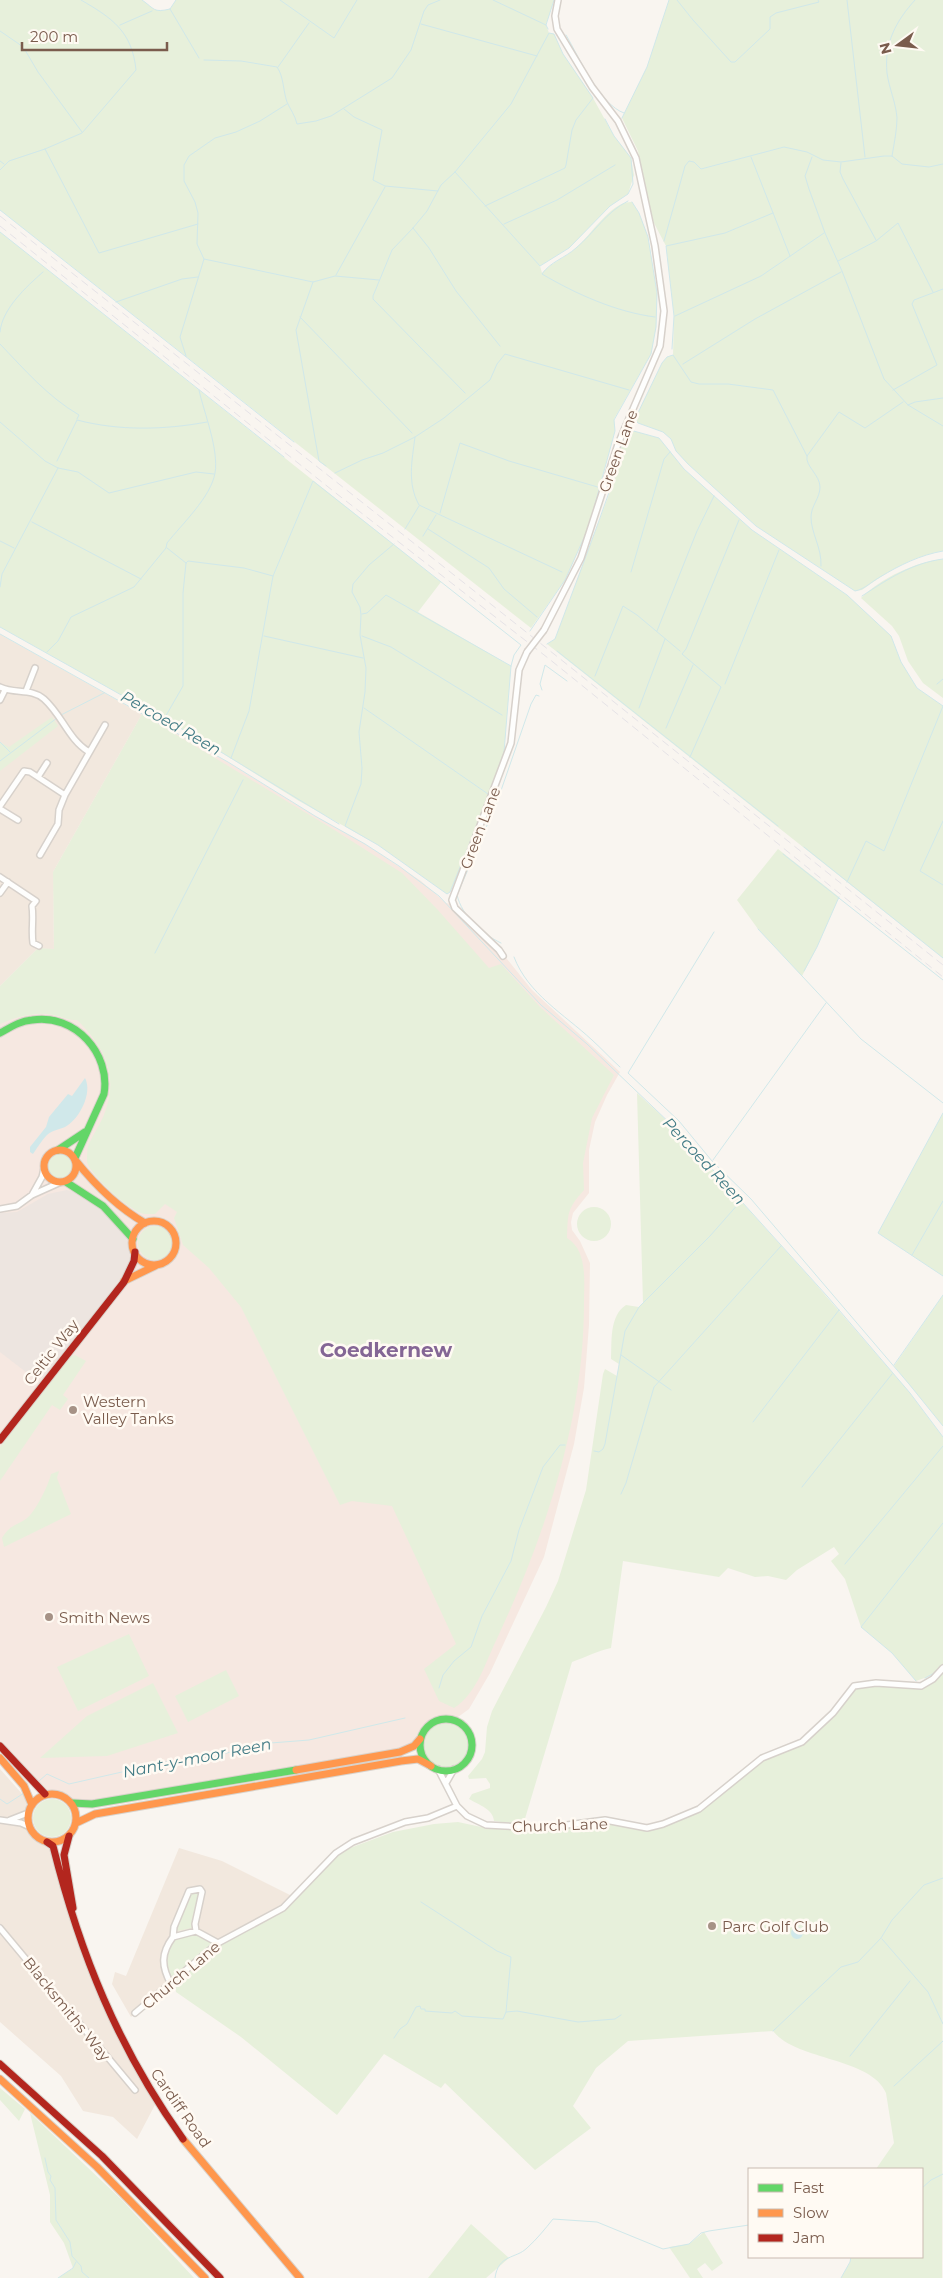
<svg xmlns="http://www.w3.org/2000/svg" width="943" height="2278" font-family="Montserrat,sans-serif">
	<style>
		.residential { fill: #f2e8de }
		.commercial { fill: #f6e8e1 }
		.industrial { fill: #ede5e0 }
		.green { fill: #e7f0db }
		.water { fill: #d0e8ea }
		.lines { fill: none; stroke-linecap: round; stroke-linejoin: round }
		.stream { stroke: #d0e8ea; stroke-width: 1 }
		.street-casing { stroke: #d7d1cb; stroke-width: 8 }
		.fast-casing { stroke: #d9d2cb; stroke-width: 9 }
		.slow-casing { stroke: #d9d2cb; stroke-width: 9 }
		.jam-casing { stroke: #d9d2cb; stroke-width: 9 }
		.street { stroke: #fefefd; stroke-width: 5 }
		.fast { stroke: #63d668; stroke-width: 7 }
		.slow { stroke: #ff974d; stroke-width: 7 }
		.jam { stroke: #b3261e; stroke-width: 7 }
		.rail { stroke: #e6e3e7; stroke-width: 1; stroke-dasharray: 8 5; stroke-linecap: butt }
		.street-bridge-casing { stroke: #d7d1cb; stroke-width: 8; stroke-linecap: butt }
		.street-bridge { stroke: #fefefd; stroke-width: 5 }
		.poi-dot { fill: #a69286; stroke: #fffaf3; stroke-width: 2 }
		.labels { text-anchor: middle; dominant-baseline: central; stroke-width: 5; stroke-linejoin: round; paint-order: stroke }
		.street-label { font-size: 15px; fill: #7a5c4d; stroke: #fffaf3 }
		.poi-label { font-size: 15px; fill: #7a5c4d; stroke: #fffaf3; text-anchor: start }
		.water-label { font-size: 16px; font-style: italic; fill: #437c86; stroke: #fffaf3 }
		.district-label { font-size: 20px; font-weight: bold; fill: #846695; stroke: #fffaf3 }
	</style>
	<rect width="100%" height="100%" fill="#f9f5f0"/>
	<path class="residential" d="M0,634L142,714L53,872L54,950L38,948L0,986Z
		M0,1769L32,1805L28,1820L34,1834L53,1846L95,1982L157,2101L137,2139L113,2117L83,2111L61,2076L0,2022Z
		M179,1848L222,1861L290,1895L291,1901L218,1943L131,2017L112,1984L115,1972L126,1976Z"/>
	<path class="commercial" d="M142,714L228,762L315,816L365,844L421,881L446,903L453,904L507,959L532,990L620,1072L607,1095L595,1122L589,1150V1193L573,1213L571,1222L572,1230L580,1241L590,1263L589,1325L584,1388L574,1444L544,1557L490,1673L469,1709L454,1720L445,1719L434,1721L427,1726L420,1739L408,1749L186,1788L72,1803L62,1795L45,1794L0,1746V986L38,948L54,949L53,872Z"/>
	<path class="industrial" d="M67,1190L79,1193L115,1219L130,1246L131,1257L128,1267L105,1300L43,1377L35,1379L0,1352V1213L17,1212L48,1194Z"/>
	<path class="green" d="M0,0H142C155,9 153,13 170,9L176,0H554L546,25L549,33L554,34L563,54L593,98L614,136L631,158L634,175L628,194L610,206L569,248L540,266L542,273C551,263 565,258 576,248C590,236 612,200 632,202L639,213L648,237L657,293L656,327L651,354L614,419L615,431L588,529L565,580L531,628L0,210Z
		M669,0H943V551C912,556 887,572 862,590L855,591L756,526L688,464L676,451L671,439L663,432L638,423L635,419L662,363L667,357L673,355L674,316L666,246L654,223L645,190L638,151L622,118L647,67Z
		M0,232L441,582L418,612L511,666L504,752L470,846L450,892L447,894L378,845L299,801L198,738L0,627Z
		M630,430L659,438L684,469L752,530L847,595L891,636L901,662L917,688L943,706V958L547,644L555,639L614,481L620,449Z
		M943,559V698L923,683L908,661L899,636L892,626L861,598C881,578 915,562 943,559Z
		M142,714L336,831L402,873L437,909L489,968L501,964L540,1007L614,1075L592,1118L583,1163L584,1190C567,1209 568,1213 567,1238C588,1251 584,1281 584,1303C584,1422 544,1539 494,1645C484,1667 475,1695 454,1708L439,1701L424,1669L456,1644L392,1506L352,1501L340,1505L241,1307L209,1268L183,1245L174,1218L177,1212L165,1204L155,1214C152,1214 147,1214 144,1214C130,1211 91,1176 87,1162C87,1159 87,1151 88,1147C92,1135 101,1124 105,1112C119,1075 104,1046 77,1020C67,1020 63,1017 54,1015C36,1011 16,1017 0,1024V986L38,948L54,949L53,872Z
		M52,717L58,726L0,771V742L9,747Z
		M778,849L839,897L817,947L802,976L758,929L737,900Z
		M637,1093L676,1129L813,1281L910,1393L943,1437V1665L933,1675L916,1681L892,1653L861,1627L845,1579L831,1561L839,1554L834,1547L797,1570L786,1580L768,1576L755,1577L728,1568L719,1577L623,1561L611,1648C597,1651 586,1657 572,1662L524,1822L511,1823L494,1821C493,1809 479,1805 469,1799L472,1794L490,1788V1784L486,1778L469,1779L468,1776L482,1759L485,1752L487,1727L492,1711L546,1607L558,1581L586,1490L603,1374L605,1369L617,1376L619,1364L611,1359C612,1342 609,1316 626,1305L639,1307L643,1303Z
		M943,1113V1276L878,1233Z
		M47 1166a13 13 0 1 1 26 0a13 13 0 1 1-26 0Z
		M577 1224a17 17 0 1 1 34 0a17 17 0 1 1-34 0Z
		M138 1243a17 17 0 1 1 34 0a17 17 0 1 1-34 0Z
		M943,1295V1426L894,1366Z
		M75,1355L86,1361L63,1395L68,1399L60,1410L52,1405L0,1481V1447L69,1357Z
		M59,1471L57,1478L71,1514L4,1547L2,1538C10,1525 15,1526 26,1519C35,1513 49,1484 51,1474Z
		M129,1634L149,1676L78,1711L57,1667Z
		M943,1668L942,2278H841L850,2262L851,2257H922V2169H876L894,2143L886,2093C871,2057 796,2061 773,2031L628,2041L596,2068L573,2106L591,2128L535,2170L445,2083L441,2088L384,2054L337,2115L241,2037L176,1992L175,1984L225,1942L286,1910L334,1857L350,1848L393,1832L434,1824L458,1822L486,1828H544L605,1820L647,1828L699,1809L762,1758L781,1752L816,1731L854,1686L876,1683L921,1686Z
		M226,1670L239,1696L188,1722L175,1696Z
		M153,1683L178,1733L107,1756L40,1758L87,1716Z
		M424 1745a22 22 0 1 1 44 0a22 22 0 1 1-44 0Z
		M33 1818a19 19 0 1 1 38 0a19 19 0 1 1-38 0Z
		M198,1891L200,1896L193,1915L192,1928L177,1931L176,1928L190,1892Z
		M197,1933L214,1944L170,1978L164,1963L172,1940Z
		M0,2088L25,2109L19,2121L0,2100Z
		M30,2113L122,2200L194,2278H58L73,2268L64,2243L50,2222V2195Z
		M471,2224L509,2258L486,2278H428Z
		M704,2232L723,2263L712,2271L705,2263L697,2269L703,2278H690L669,2247L689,2244Z"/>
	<path class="water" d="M85,1078C93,1093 79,1120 65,1127C58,1130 53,1130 47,1135C42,1140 37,1148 33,1154L30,1152V1147L46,1127L49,1117L68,1094L72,1096Z
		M791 1933a6 6 0 1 1 12 0a6 6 0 1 1-12 0Z"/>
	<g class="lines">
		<path class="stream" d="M142,0C155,9 153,13 170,9L176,0
			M280,0L334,38L357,0
			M493,0L546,25
			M677,0L693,20L731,62H735L770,29V17L776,13L819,2L818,0
			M847,0L865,157
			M170,9L199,58
			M421,24L537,56
			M120,25L152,11
			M548,29L546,25L554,0
			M0,31L19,44L25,50L38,72L82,132
			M566,35C579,57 600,105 624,113
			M204,60L241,61L277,67C284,77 283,91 287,102C290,109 295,115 297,124L316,121L331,116L392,78L411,50L424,11L428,5L440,0
			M278,67L309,23
			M344,109L354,117L382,130L373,180L385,186L438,191
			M622,118L647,67L669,0
			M45,149L99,253L198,224
			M892,156C894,144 897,130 897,118C896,103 889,88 887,73C884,43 896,21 915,0
			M751,157L790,256
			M812,157L805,176L809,189L825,233L842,271L884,379L908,405L943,426
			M0,161L4,164
			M841,163L840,172L843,179L876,240
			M0,170L9,161L45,149L82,133L136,70C132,31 112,18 81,0
			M455,172L540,266L569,248L610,206L628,194L633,184L631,158L614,136L605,119
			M628,201C606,212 595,232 576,248C565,258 550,262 542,274C576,294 616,312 655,317
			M0,210L294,442
			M504,224L557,200L615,165
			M413,228L429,248L456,291L500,346
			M0,232L284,457
			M664,241L685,166L689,161L694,162L701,169L784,147L807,152L823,160L841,162L884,156H892L902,164L929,167L943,164
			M204,259L313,282L335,276L379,280
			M838,261L876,241L898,223L933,292
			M336,275L385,187
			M313,282L296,330L319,461L326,466
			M116,302L182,279L198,277
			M675,316L761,276L824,233
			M300,317L412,433
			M0,332C2,309 26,287 43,272
			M0,344C24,369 48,397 79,415L77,419
			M672,349L674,316L666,246L725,233L773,213
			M186,356L180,337L204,259L197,244L198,213L195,202L184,181V165L189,156L215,138L236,132L260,121L287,104
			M683,364L755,319L841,272
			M893,390L937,365L912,304L914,300L943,289
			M465,393L373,299V296L392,250L413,228L427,211L441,185L455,172L511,104L549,33L554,34L563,54L593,98L576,120L572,130L566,165L565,168L485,206
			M908,405L915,402L943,398
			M0,422L45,461L58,468L78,472L109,493L196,472L214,474
			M415,437C412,461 407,483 419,505L562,572
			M807,456L773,390L728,384H699L691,382L673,355L667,357L662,363L635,419L638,423L663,432L671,439L676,451L688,464L756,526L855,591C865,589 871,582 880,577C900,565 920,555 943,551
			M57,461L77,420C119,431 164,430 207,422
			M335,473L362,460L383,453L415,437L444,418L490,380L497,364L505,354L629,390
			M440,513L460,443L509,461L601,488
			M592,515L615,431L614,420L651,354L656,327L657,293L648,237L639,213L632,202
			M32,522L141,579
			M405,529L419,506
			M428,529L489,568L504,589L537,617
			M423,536L436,515
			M0,541L14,548
			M394,544L369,565L353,584L352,592L360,607L361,615L360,635L366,668L365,692L359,732L362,768L361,784L345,826L378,845L447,894L450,892L485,805
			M167,548L186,563
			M821,566C822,548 811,533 811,517C811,506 820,498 820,487C820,475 805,466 807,456L839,412L865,428L903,402
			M631,572L664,459L670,452
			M0,587L2,574L58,468
			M862,596C888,579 912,563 943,559
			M362,614L367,613L386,595L511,666
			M0,627L198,738L339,824
			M530,631L565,580L587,531
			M657,631L697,531L714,496
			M0,634L228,762L315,816L365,844L399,866L439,896L541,1005L587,1044L676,1129L827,1296L910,1393L943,1437
			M264,636L363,658
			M362,636L391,647L502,715
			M547,644L555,639C574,588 594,536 612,484C619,466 617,445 630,430L659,438L684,469L752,530L847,595L891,636L901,662L917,688L943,706
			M557,651L778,826
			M47,652L58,641L71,617L134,587L166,548L167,543C182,524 211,497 215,473C219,449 204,413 199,390
			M595,676L623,606L637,615L680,651
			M725,684L779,550
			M937,684L943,679
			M542,690L540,684L545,665L567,681
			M364,708L488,794
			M639,708L665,639
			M61,715L104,693
			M164,719L183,686V593L186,563L188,561L244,568L273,576
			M666,728L693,665
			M0,742L10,752
			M690,757L721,687L682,654L686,649L739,520
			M231,758L249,711L273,576L313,481L521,645L514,655L511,666L504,752L490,792
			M0,761L57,718
			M943,821L920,871L943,885
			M804,847L943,958
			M783,854L943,980
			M847,882L866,841L884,851L943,706
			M758,929L861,1039L943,1103
			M714,932L628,1073L679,1121L712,1161L751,1199L909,1384L943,1426
			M501,943C482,934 462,916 457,895L497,802L531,704L536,695L539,696
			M155,953L243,780
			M514,957C528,994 564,1014 592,1040C602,1049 610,1058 620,1067
			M804,971L817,947L839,897
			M943,1113L878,1233L943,1276
			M713,1160L826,1003
			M912,1255L943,1201
			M621,1355L671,1390
			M894,1365L943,1295
			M753,1422L839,1310
			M594,1451L599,1452L603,1449L605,1444L625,1331L639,1307L710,1236L740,1202
			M802,1487L892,1374
			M621,1494L626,1483L654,1387L781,1246
			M845,1564L943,1446
			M925,1678L936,1672
			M916,1681L892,1653L861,1627L943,1523
			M439,1688L443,1675L454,1661L471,1647L482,1616L511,1561L519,1530L543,1467L560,1445H565
			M39,1781L47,1774L69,1784L166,1762L213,1757L258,1744L309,1740L405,1718
			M0,1799L7,1804L24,1793
			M421,1902L497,1951L511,1957L506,2012
			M882,1939L928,1992L943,2024
			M773,2031L841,1967L858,1962L881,1938L892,1920L924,1885L943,1878
			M394,2038L400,2029L407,2024L416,2007L420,2006L421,2009H425V2011L452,2013L455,2011L462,2016L503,2019L506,2012L517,2011L578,2022L615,2019L621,2015
			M850,2056L910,1981
			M894,2086L943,2041
			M45,2158L48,2172L51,2176L50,2180L55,2188L56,2220L70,2242L72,2256L81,2266L82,2272L89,2278
			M922,2188L931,2180L943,2174
			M58,2278L73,2268L76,2262
			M495,2278C498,2254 516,2259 527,2248C537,2239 545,2229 553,2219L597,2222L663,2249L689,2244L701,2233L709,2231L749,2225
			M841,2278L850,2262L851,2257"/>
		<g class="street-casing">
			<path id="street" d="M544,630L581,558L618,444L660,346L664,311L655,246L636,158L618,121L592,87L557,29L555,16L558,0
				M0,687C14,694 32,688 44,699C62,715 68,739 89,752
				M26,691L35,668
				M0,700L5,690
				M38,777L47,763
				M0,806L24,771L30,772L65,795
				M0,809L18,820
				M40,855L58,824L59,810L65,795L105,725
				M0,877L36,901L32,906C34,919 31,930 33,943L39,946
				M0,893L8,882
				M503,956L499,950L455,908L452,900L511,743L519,670L527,652
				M32,1195L42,1177L44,1168
				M0,1209L17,1206L32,1195L61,1182
				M438,1769L457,1806L467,1816L486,1825L544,1828L605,1820L647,1828L663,1824L699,1809L762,1758L802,1742L833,1713L854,1686L876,1683L921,1686L933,1679L943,1668
				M446,1783L454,1769
				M0,1820L21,1823L30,1827
				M10,1820L28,1813
				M0,1928L135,2090
				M173,1937L174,1927L189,1891L200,1889L202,1892L195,1924L196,1931
				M171,1984C161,1966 161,1953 173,1937L196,1931L218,1943
				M135,2013L218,1943L283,1908L336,1853L353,1842L405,1822L428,1818L457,1806"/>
		</g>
		<g class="fast-casing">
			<path id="fast" d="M0,1033C11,1027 20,1021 32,1020C75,1013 111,1054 104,1094L75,1158
				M58,1150L85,1132
				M66,1182L103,1206L133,1239
				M420 1745a26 26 0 1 1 52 0a26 26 0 1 1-52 0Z
				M72,1803L92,1804L296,1770"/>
		</g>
		<g class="slow-casing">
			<path id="slow" d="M44 1166a16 16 0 1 1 32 0a16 16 0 1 1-32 0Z
				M76,1161C96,1186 117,1207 145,1223
				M132 1243a22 22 0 1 1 44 0a22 22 0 1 1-44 0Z
				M124,1281L157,1265
				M0,1758L24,1786L32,1805
				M296,1770L400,1752L414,1746L420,1739
				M28 1818a24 24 0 1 1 48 0a24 24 0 1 1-48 0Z
				M76,1823L95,1814L401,1761L418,1759L431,1766
				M0,2079L97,2167L205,2278
				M183,2139L300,2278"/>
		</g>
		<g class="jam-casing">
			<path id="jam" d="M0,1440L124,1282L134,1261L135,1252
				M0,1746L45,1794
				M69,1836L64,1855L73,1908
				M47,1842L53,1846C80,1954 118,2048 183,2139
				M0,2064L102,2156L220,2278"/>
		</g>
		<use href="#street" class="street"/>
		<use href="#fast" class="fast"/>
		<use href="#slow" class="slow"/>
		<use href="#jam" class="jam"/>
		<path class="rail" d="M0,216L559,658L943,965
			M0,226L337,494L548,658L943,977"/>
		<g class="street-bridge-casing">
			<path id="street-bridge" d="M527,652L544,630"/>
		</g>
		<use href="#street-bridge" class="street-bridge"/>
	</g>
	<g class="poi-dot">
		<circle cx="73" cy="1410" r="5"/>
		<circle cx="49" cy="1617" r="5"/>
		<circle cx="712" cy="1926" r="5"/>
	</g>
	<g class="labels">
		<g class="street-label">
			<text transform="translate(618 451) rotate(-70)">Green Lane</text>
			<text transform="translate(480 828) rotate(-69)">Green Lane</text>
			<text transform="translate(51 1352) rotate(-52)">Celtic Way</text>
			<text transform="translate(560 1825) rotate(-2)">Church Lane</text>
			<text transform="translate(181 1975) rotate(-40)">Church Lane</text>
			<text transform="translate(67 2009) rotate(51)">Blacksmiths Way</text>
			<text transform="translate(181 2108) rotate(55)">Cardiff Road</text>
		</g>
		<g class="poi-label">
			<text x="83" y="1401">Western<tspan x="83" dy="17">Valley Tanks</tspan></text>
			<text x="59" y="1617">Smith News</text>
			<text x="722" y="1926">Parc Golf Club</text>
		</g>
		<g class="water-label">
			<text transform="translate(171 723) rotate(30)">Percoed Reen</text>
			<text transform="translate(704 1161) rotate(47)">Percoed Reen</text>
			<text transform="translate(197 1758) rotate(-11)">Nant-y-moor Reen</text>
		</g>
		<g class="district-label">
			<text x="386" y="1350">Coedkernew</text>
		</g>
	</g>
	<rect x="748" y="2168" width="175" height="90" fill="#fffaf3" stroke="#cabbb1"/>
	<rect x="758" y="2184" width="25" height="8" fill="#63d668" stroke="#cabbb1"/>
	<text x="793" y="2193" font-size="15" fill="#7a5c4d">Fast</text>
	<rect x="758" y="2209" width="25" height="8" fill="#ff974d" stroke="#cabbb1"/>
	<text x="793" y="2218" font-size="15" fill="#7a5c4d">Slow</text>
	<rect x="758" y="2234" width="25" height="8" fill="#b3261e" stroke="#cabbb1"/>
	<text x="793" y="2243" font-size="15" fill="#7a5c4d">Jam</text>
	<g transform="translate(898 45) rotate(255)" stroke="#fffaf3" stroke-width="4" paint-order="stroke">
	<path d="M0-4L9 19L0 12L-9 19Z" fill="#7a5c4d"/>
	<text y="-8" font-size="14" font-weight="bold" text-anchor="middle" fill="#7a5c4d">N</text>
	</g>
	<path d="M22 42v8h145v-8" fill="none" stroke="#7a5c4d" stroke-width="2.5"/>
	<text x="30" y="42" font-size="15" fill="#7a5c4d" stroke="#fffaf3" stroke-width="4" paint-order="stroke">200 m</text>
</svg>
